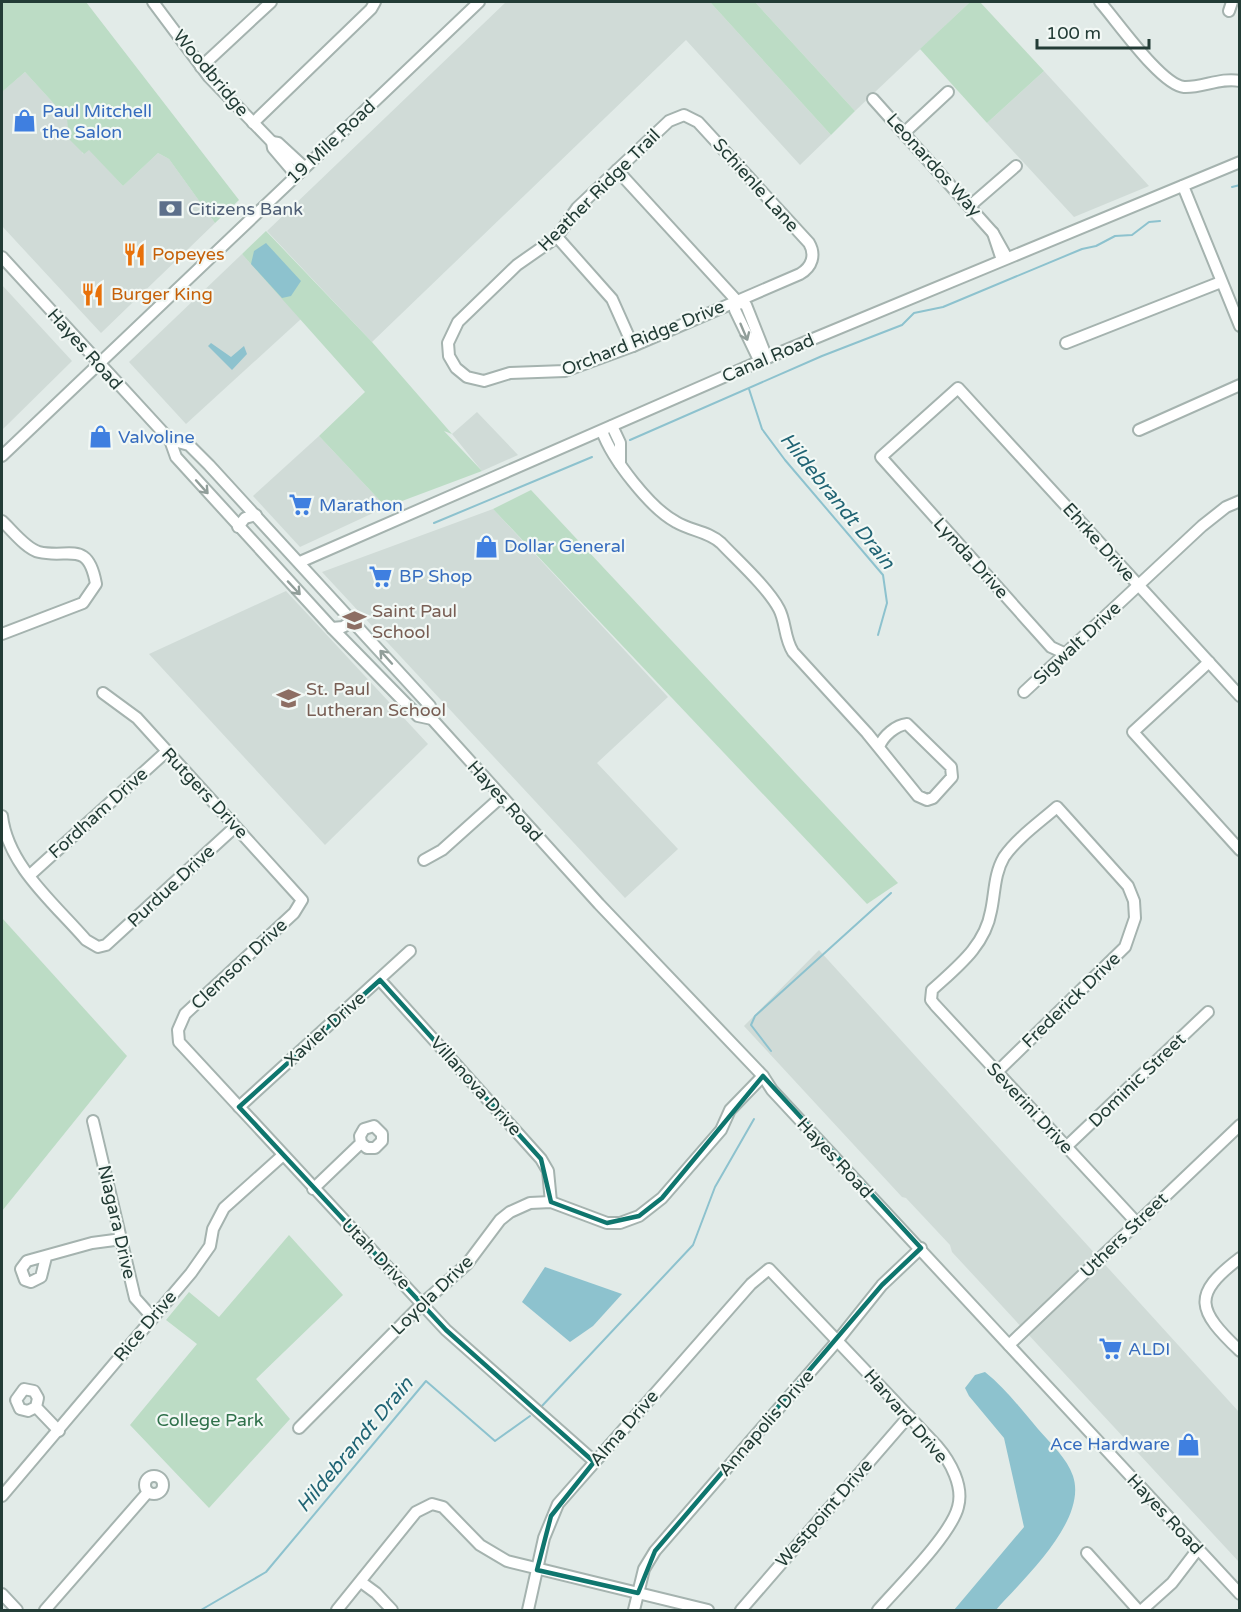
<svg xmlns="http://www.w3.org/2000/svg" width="1241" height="1612" font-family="'Varela Round',sans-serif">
<rect width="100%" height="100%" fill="#e2ebe8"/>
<g fill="#d0dbd7">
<polygon points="506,2 710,2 831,135 800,165 686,40 372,342 267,231"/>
<polygon points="755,2 970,2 855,111"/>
<polygon points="1044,71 1149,186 1074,217 987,123"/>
<polygon points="25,72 67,118 83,154 89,149 123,186 158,153 169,159 215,223 101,333 2,226 2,92"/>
<polygon points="242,254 301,319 186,424 129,362"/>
<polygon points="2,285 72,361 2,430"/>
<polygon points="477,412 518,455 482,471 452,434"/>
<polygon points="319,436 386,507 300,547 253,496"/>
<polygon points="493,509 668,697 597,763 678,849 625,898 322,572"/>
<polygon points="286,591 428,744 325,845 149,654"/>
<polygon points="819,950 1239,1412 1239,1562 952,1252 950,1245 906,1198 902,1197 744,1026"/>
</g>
<g fill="#bcdcc5">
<polygon points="2,2 86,2 239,200 215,223 169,159 158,153 123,186 89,150 84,154 69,139 67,118 25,72 2,92"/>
<polygon points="710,2 755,2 855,111 831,135"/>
<polygon points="970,2 980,2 1044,71 987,123 920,49"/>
<polygon points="266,231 372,342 452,434 444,431 482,471 386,507 319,436 365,392 242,254"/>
<polygon points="531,490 898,883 867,904 493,509"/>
<polygon points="2,918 127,1056 2,1211"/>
<polygon points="289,1235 343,1295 256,1379 290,1419 209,1508 130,1425 197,1344 166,1320 189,1292 219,1317"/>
</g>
<g fill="#8dc2ce">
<polygon points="266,243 301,281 291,296 282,298 251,264 254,251"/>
<polygon points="211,343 231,357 244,346 247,354 232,370 208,346"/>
<polygon points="545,1267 622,1294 593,1326 570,1342 522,1302"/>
<path d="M985 1372C1005 1388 1021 1409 1038 1429 1050 1443 1067 1458 1073 1476 1088 1521 1022 1580 996 1610H954L1024 1527 1004 1438 969 1396 965 1388 975 1375Z"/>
</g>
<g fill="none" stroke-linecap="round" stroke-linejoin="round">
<g stroke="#8dc2ce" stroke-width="2">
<polyline points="1232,187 1240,185"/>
<polyline points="749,389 762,429 785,460 883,575 887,603 878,635"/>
<polyline points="630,440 822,356 902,325 914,313 943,307 1082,249 1096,246 1115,236 1132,235 1149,222 1160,221"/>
<polyline points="434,523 592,457"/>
<polyline points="771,1051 751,1025 755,1016 891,893"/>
<polyline points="541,1407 693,1245 715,1187 754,1119"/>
<polyline points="201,1610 266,1572 426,1381 495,1441 530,1416"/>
</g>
<defs>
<g id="minor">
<polyline points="153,2 209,77 272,142 273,148 296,175"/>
<path d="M1100 2C1117 21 1161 85 1184 87 1202 88 1221 77 1240 81"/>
<polyline points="1229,11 1232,2"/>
<polyline points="201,67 271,2"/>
<polyline points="873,99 993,233"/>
<path d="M684 115 698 122 809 243C816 255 812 267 800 274L633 346 565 371 510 373 484 381 467 377 456 368 449 356 448 343 458 322 517 265 557 237 577 208 669 121Z"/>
<polyline points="253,123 371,9 375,2"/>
<polyline points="905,132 948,92"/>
<polyline points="272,142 278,143 304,167"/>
<polyline points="617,170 737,301"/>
<polyline points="1183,186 1240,326"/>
<polyline points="971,205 1016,166"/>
<polyline points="557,237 612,299 633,346"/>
<polyline points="2,257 170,440 176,457 332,628 418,716 432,719 599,904 763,1076 772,1090 1240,1594"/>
<polyline points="1002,260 993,233 1007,258"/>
<polyline points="1066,343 1221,282"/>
<polyline points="760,362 735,310 737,301 746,305 767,358"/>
<polyline points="612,426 620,443 620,464"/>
<polyline points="1139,430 1240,385"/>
<path d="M602 431C612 459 650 508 676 522 691 531 708 531 721 543 738 561 768 588 779 609 786 622 784 638 793 652L867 733 918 796 927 800 933 798 952 777 951 767 907 724C896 725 883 736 879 747"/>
<polyline points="170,440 189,445 209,465 430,706 432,719"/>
<polyline points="2,456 479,2"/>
<path d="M2 521C11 529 26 549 39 552 69 559 88 539 96 584L83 603 2 634"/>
<polyline points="238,527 245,518 256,515"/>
<polyline points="300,562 767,358 1240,162"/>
<polyline points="332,628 343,627 353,620"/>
<polyline points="1064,653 1051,647 881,457 958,388 1240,696"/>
<polyline points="1209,662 1133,732 1240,850"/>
<polyline points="1024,692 1202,526 1226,507 1240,501"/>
<polyline points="103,693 137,718 302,900 294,913 185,1014 178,1030 179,1042 446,1330 595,1462"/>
<path d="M2 816C8 866 54 903 86 940L98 947 106 945 235 827"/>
<polyline points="424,860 442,850 500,798"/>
<polyline points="30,875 166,752"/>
<polyline points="380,980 541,1159 548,1171 551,1202"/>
<path d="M997 1072 1125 947 1135 918 1134 901 1128 886 1057 807C1040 822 1017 838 1004 857 994 874 995 893 991 911 985 946 957 967 932 990L931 1000 935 1005C1002 1077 1069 1150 1137 1223"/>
<polyline points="239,1107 410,951"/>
<polyline points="93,1121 135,1298 152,1317"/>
<polyline points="1066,1147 1208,1012"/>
<polyline points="313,1189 361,1143 360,1136 364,1129 374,1126 382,1134 382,1141 375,1148 367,1148 361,1143"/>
<polyline points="46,1257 41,1277 31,1282 25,1280 21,1269 27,1261 92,1243 122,1239"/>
<path d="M1240 1258C1191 1295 1197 1310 1240 1351"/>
<polyline points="1009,1345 1240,1125"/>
<polyline points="36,1407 28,1411 20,1409 16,1400 24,1389 34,1391 38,1398 36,1407 59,1431"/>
<polyline points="299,1428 422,1304 467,1264 500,1220 510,1212 530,1203 551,1202 607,1223 620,1223 639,1216 662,1198 721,1130 730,1110 763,1076"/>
<circle cx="154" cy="1485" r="9"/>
<polyline points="2,1496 191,1273 210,1246 213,1229 224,1208 282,1156"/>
<polyline points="1087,1553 1138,1610"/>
<polyline points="361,1582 376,1593 392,1610"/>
<polyline points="2,1594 17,1610"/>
<polyline points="45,1610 148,1492"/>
<polyline points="337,1610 416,1512 432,1504 443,1507 480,1545 507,1561 708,1610"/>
<path d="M528 1610 544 1538 558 1504 751 1284 769 1269 937 1446C950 1461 964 1486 958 1507 951 1535 898 1587 878 1610"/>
<polyline points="634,1610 644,1569 655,1551 838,1340 882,1285 921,1248"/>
<polyline points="741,1610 909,1416"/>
<polyline points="1142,1610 1172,1583 1198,1549"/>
</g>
</defs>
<use href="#minor" stroke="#a5b3af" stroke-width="14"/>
<use href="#minor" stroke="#fff" stroke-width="10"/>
</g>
<defs><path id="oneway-shaft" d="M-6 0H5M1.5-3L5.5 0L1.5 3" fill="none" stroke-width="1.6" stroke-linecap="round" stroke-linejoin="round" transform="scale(1.5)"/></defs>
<g stroke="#919e9a">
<use href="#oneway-shaft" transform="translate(744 332) rotate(67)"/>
<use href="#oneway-shaft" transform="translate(202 487) rotate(48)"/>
<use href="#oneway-shaft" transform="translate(294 588) rotate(47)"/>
<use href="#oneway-shaft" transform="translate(386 657) rotate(-132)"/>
</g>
<path fill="none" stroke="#0f766e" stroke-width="4.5" stroke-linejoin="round" d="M380 980 541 1159 551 1202 607 1223 639 1216 662 1198 763 1076 921 1248 882 1285 655 1551 638 1593 537 1570 551 1516 594 1462 446 1330 239 1107Z"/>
<defs>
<symbol id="shop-bare" viewBox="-9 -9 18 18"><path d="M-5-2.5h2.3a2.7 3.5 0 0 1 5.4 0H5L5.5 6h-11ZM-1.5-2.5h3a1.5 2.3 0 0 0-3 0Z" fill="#3f7fe0" stroke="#f2f8f5" stroke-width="2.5" paint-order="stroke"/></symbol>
<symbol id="bank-bare" viewBox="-9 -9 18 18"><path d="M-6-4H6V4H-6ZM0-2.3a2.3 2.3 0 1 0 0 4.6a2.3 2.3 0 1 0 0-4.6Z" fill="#5c6f8a" stroke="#f2f8f5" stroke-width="2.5" paint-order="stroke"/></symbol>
<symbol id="restaurant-bare" viewBox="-9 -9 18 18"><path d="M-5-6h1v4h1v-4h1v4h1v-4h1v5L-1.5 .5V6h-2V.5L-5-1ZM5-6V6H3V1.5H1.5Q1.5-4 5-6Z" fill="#e8710a" stroke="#f2f8f5" stroke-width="2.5" paint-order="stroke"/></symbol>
<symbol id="supermarket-bare" viewBox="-9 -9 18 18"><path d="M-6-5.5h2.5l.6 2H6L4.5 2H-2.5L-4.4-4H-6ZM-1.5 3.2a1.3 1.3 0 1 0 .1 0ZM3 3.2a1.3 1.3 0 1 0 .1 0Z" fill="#3f7fe0" stroke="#f2f8f5" stroke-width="2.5" paint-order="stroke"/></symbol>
<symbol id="school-bare" viewBox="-9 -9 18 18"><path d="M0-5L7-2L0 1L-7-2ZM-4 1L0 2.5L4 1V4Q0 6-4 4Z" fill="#8d6e63" stroke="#f2f8f5" stroke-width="2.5" paint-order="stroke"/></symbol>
</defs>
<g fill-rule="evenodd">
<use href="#shop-bare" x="8" y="104" width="33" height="33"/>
<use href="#bank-bare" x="154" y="192" width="33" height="33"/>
<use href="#restaurant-bare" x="118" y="238" width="33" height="33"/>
<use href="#restaurant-bare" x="76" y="278" width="33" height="33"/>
<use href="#shop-bare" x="84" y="420" width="33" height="33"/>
<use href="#supermarket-bare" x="284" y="488" width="33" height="33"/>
<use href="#shop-bare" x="470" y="530" width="33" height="33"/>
<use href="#supermarket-bare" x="364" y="560" width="33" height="33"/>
<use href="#school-bare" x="338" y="604" width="33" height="33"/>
<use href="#school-bare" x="272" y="682" width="33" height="33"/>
<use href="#supermarket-bare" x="1094" y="1332" width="33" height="33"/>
<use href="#shop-bare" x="1172" y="1428" width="33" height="33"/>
</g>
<g text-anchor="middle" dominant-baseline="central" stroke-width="4.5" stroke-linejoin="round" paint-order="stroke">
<g font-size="18" fill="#233c36" stroke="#f2f8f5">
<text transform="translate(211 73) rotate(50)">Woodbridge</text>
<text transform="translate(331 142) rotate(-43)">19 Mile Road</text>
<text transform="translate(934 165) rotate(48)">Leonardos Way</text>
<text transform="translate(756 185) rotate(48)">Schienle Lane</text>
<text transform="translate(599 190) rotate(-45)">Heather Ridge Trail</text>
<text transform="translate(643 338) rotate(-22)">Orchard Ridge Drive</text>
<text transform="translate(85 349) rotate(48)">Hayes Road</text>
<text transform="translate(768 358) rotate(-23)">Canal Road</text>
<text transform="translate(1099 542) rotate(48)">Ehrke Drive</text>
<text transform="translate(971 558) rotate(48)">Lynda Drive</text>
<text transform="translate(1077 643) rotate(-43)">Sigwalt Drive</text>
<text transform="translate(205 793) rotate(47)">Rutgers Drive</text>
<text transform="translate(505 801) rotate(48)">Hayes Road</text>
<text transform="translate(98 813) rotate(-42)">Fordham Drive</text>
<text transform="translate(171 886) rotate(-43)">Purdue Drive</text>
<text transform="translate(239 964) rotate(-43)">Clemson Drive</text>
<text transform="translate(1071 1000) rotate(-44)">Frederick Drive</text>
<text transform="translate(325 1029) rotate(-42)">Xavier Drive</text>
<text transform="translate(1137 1080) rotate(-44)">Dominic Street</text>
<text transform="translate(476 1086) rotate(48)">Villanova Drive</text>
<text transform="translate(1030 1108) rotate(47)">Severini Drive</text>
<text transform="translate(835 1158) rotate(47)">Hayes Road</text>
<text transform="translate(117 1222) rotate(77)">Niagara Drive</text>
<text transform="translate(1124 1235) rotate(-44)">Uthers Street</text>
<text transform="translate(376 1254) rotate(46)">Utah Drive</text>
<text transform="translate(432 1295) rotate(-44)">Loyola Drive</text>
<text transform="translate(145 1326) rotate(-50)">Rice Drive</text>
<text transform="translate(906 1416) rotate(49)">Harvard Drive</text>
<text transform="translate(766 1423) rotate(-49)">Annapolis Drive</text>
<text transform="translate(624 1428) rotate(-49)">Alma Drive</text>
<text transform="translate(824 1513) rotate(-49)">Westpoint Drive</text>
<text transform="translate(1165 1514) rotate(47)">Hayes Road</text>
</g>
<g font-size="18" fill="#366cbe" stroke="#f2f8f5" text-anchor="start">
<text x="42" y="111">Paul Mitchell<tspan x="42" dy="21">the Salon</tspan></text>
<text x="118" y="437">Valvoline</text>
<text x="319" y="505">Marathon</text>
<text x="504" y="546">Dollar General</text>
<text x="399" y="576">BP Shop</text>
<text x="1128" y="1349">ALDI</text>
<text x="1170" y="1444" text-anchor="end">Ace Hardware</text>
</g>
<g font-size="18" fill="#4e5e75" stroke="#f2f8f5" text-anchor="start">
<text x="188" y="209">Citizens Bank</text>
</g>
<g font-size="18" fill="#c56008" stroke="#f2f8f5" text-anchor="start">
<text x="152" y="254">Popeyes</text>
<text x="111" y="294">Burger King</text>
</g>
<g font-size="18" fill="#785e54" stroke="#f2f8f5" text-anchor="start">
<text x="372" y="611">Saint Paul<tspan x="372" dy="21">School</tspan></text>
<text x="306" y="689">St. Paul<tspan x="306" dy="21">Lutheran School</tspan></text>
</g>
<g font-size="18" fill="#2f704a" stroke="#f2f8f5">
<text x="210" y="1420">College Park</text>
</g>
<g font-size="20" font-style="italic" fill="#206474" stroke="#f2f8f5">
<text transform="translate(837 501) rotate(51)">Hildebrandt Drain</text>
<text transform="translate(355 1445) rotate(-50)">Hildebrandt Drain</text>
</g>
</g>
<rect width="1241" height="1612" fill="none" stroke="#233c36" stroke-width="6"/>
<path d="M1037 39v9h112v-9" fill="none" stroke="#233c36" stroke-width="3"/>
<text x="1046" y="39" font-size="18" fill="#233c36" stroke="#f2f8f5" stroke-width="4.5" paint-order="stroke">100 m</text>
</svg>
